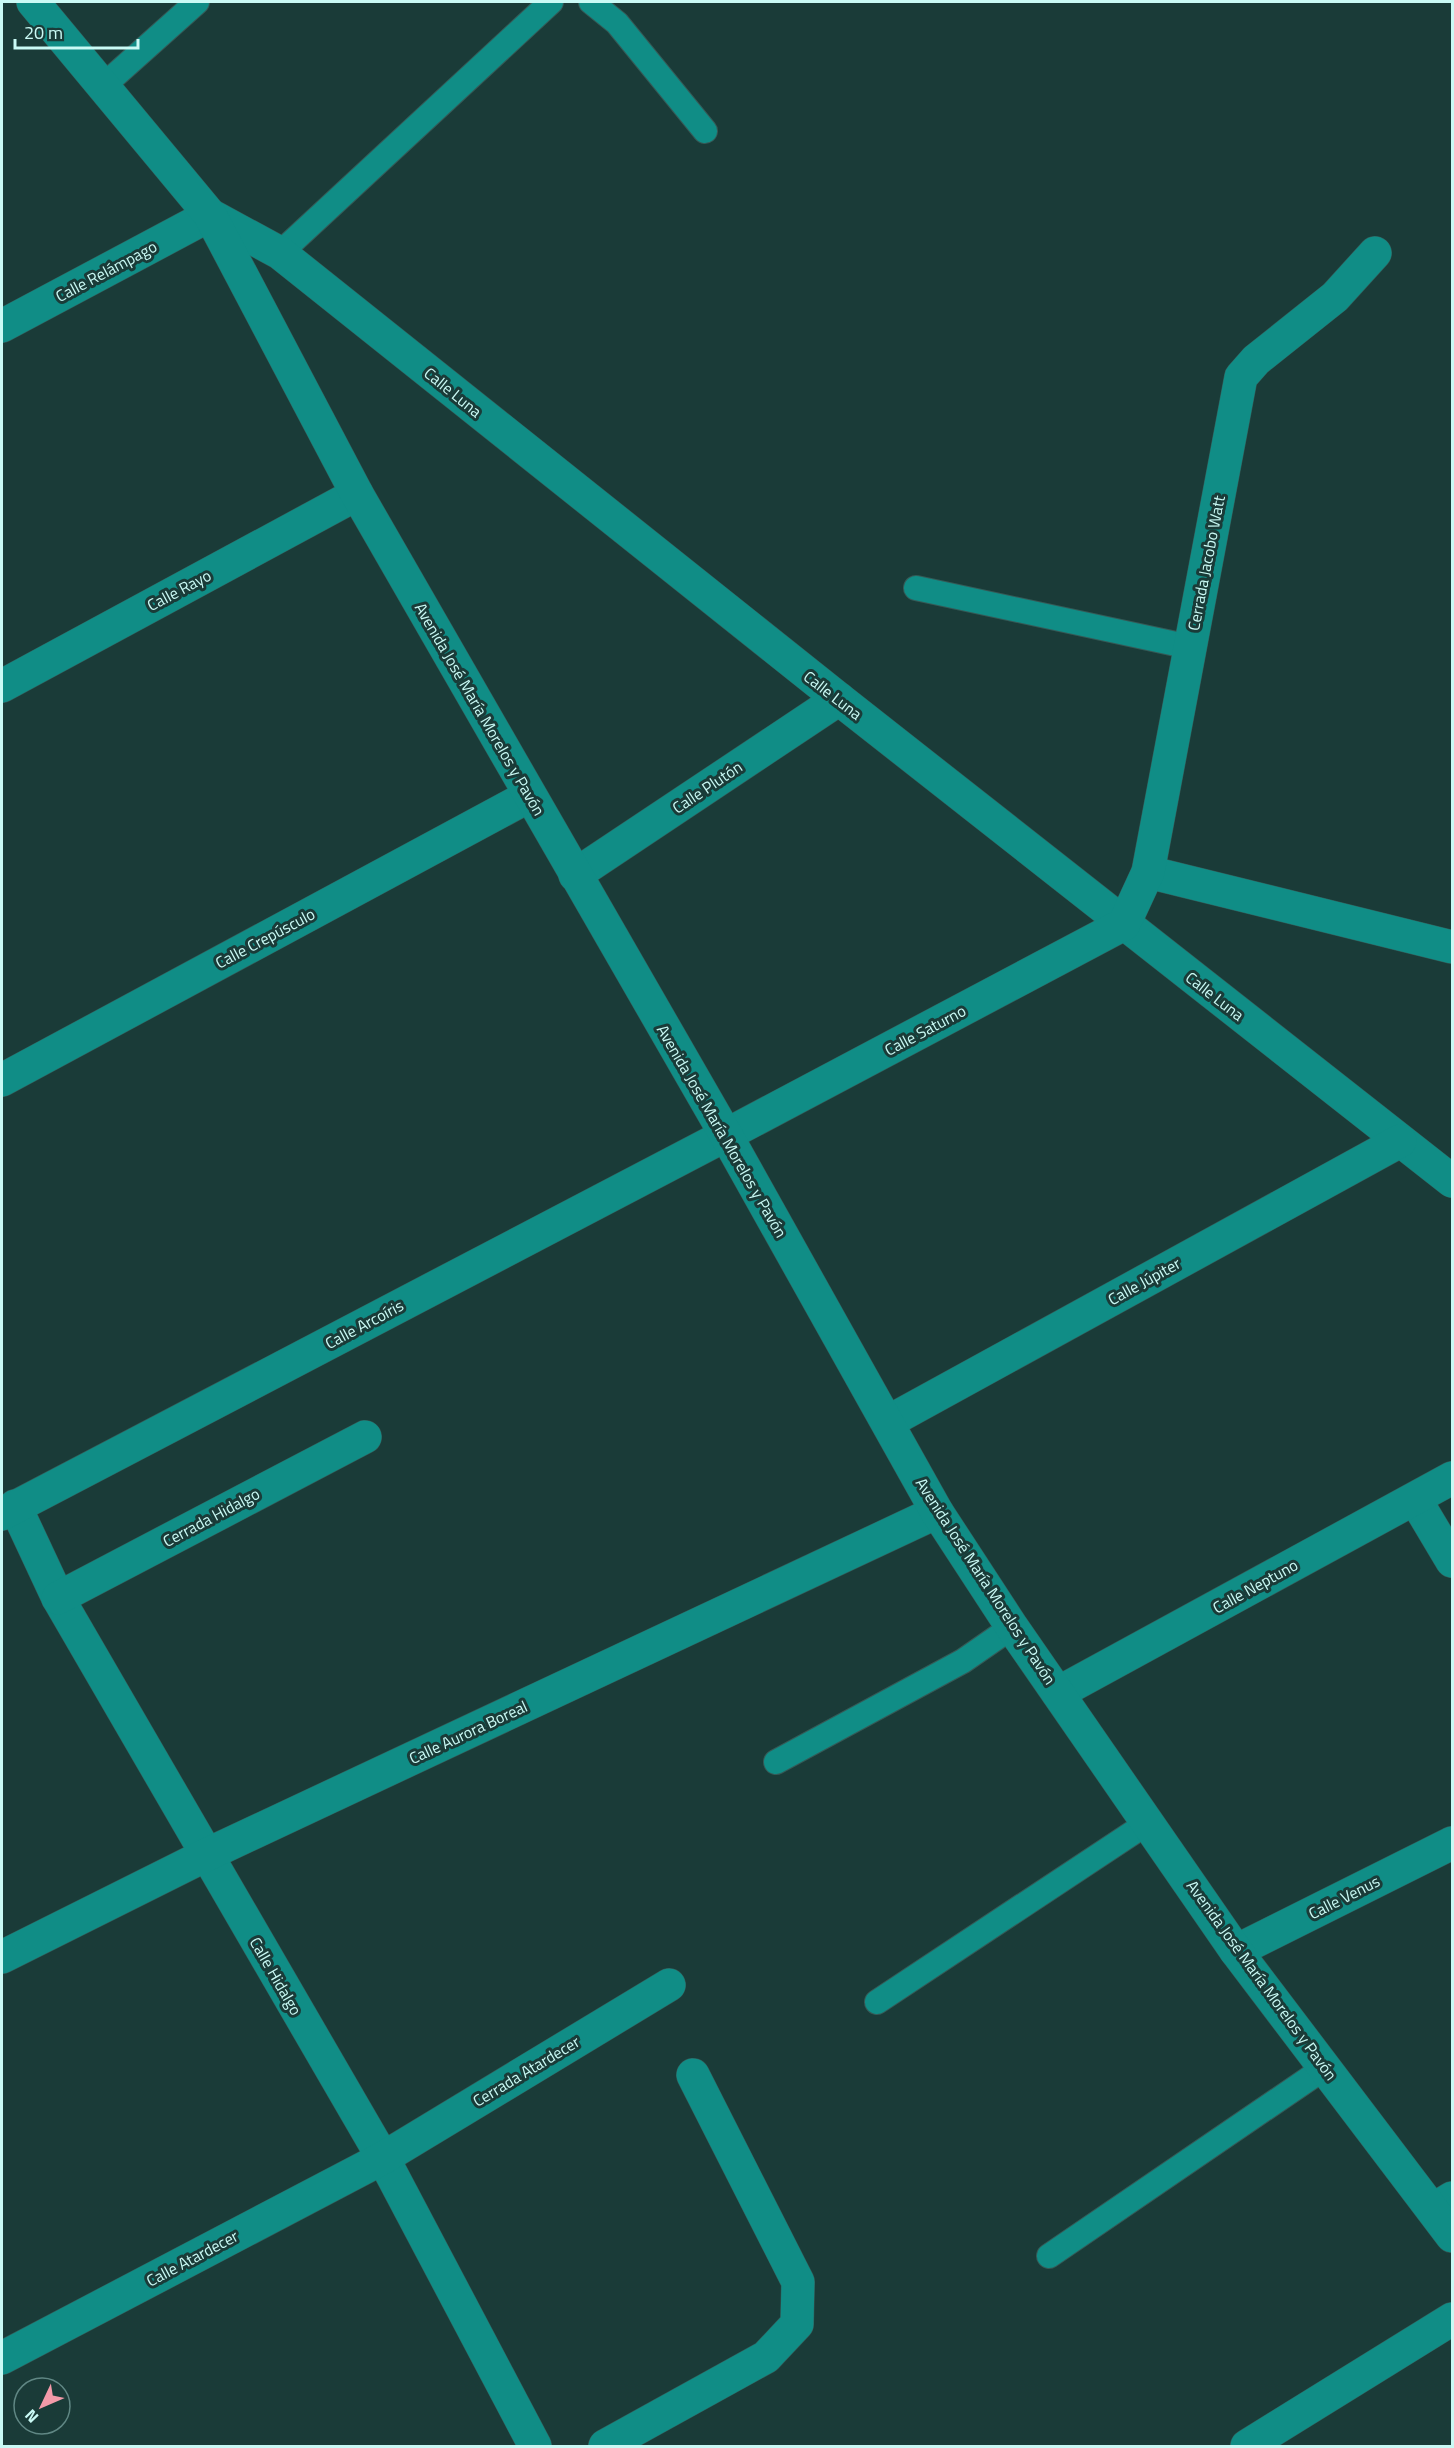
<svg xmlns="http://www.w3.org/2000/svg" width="1454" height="2448" font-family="'Titillium Web',sans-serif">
<rect width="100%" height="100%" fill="#1a3b38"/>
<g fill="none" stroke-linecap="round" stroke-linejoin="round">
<defs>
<g id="service">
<polyline points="591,2 617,23 705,131"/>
<polyline points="103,86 197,2"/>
<polyline points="280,253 551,2"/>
<polyline points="916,588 1190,647"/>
<polyline points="776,1762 963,1661 1012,1627"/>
<polyline points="877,2002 1149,1822"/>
<polyline points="1049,2256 1326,2067"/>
</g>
<g id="minor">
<polyline points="2,326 210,215 280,253 839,699 1452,1181"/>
<polyline points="2,686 357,494"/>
<polyline points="1148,872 1452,947"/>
<polyline points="575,875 839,699"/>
<polyline points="2,1080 529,796"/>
<polyline points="888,1422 1400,1141"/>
<polyline points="1415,1499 1452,1561"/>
<polyline points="15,1506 58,1598 383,2158 535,2446"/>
<polyline points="2,1514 726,1135 1124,924 1148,872 1241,377 1256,360 1335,297 1375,253"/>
<polyline points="58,1598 365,1437"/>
<polyline points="1058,1693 1452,1478"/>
<polyline points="1236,1951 1452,1843"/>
<polyline points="2,1957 206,1855 937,1512"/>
<polyline points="1434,2209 1452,2198"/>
<polyline points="2,2358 383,2158 669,1985"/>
<polyline points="605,2446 766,2357 797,2324 798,2282 693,2075"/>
<polyline points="1247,2446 1452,2319"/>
</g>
<polyline id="tertiary" points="33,2 210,215 357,494 726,1135 937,1512 1012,1627 1236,1951 1452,2236"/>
</defs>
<use href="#service" stroke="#355a57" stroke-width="26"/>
<use href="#minor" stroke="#355a57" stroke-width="34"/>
<use href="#tertiary" stroke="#355a57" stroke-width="34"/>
<use href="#service" stroke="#108d86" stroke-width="24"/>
<use href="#minor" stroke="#108d86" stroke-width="33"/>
<use href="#tertiary" stroke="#108d86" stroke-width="33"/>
</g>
<g text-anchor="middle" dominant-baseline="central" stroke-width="6" stroke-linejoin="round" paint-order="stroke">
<g font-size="16" fill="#cafaf5" stroke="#1a3b38">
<text transform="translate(106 271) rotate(-28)">Calle Relámpago</text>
<text transform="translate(453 392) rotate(39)">Calle Luna</text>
<text transform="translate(1206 563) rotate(-79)">Cerrada Jacobo Watt</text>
<text transform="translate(179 590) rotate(-28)">Calle Rayo</text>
<text transform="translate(833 695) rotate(38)">Calle Luna</text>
<text transform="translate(480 709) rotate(60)">Avenida José María Morelos y Pavón</text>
<text transform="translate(707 787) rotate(-34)">Calle Plutón</text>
<text transform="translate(265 938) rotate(-28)">Calle Crepúsculo</text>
<text transform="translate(1215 996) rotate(38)">Calle Luna</text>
<text transform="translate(925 1030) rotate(-28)">Calle Saturno</text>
<text transform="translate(722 1131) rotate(60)">Avenida José María Morelos y Pavón</text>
<text transform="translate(1144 1281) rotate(-29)">Calle Júpiter</text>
<text transform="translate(364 1324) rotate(-28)">Calle Arcoíris</text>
<text transform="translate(211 1517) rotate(-28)">Cerrada Hidalgo</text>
<text transform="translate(986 1581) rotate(57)">Avenida José María Morelos y Pavón</text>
<text transform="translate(1255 1586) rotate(-29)">Calle Neptuno</text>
<text transform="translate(468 1732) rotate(-25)">Calle Aurora Boreal</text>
<text transform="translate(1344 1897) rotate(-27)">Calle Venus</text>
<text transform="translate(276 1976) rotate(60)">Calle Hidalgo</text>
<text transform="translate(1262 1980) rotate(54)">Avenida José María Morelos y Pavón</text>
<text transform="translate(526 2071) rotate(-31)">Cerrada Atardecer</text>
<text transform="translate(192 2258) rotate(-28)">Calle Atardecer</text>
</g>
</g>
<rect width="1454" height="2448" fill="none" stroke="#cafaf5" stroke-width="6"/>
<g transform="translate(42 2406) rotate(226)"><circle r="28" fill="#1a3b38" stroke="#608784" stroke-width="1.5"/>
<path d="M0-4.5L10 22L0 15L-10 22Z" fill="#f39aa9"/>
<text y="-9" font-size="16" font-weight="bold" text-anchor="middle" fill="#cafaf5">N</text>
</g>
<path d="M15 39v9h123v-9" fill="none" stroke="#cafaf5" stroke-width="3"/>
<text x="24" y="39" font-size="18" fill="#cafaf5" stroke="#1a3b38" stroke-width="4.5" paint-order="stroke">20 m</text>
</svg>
